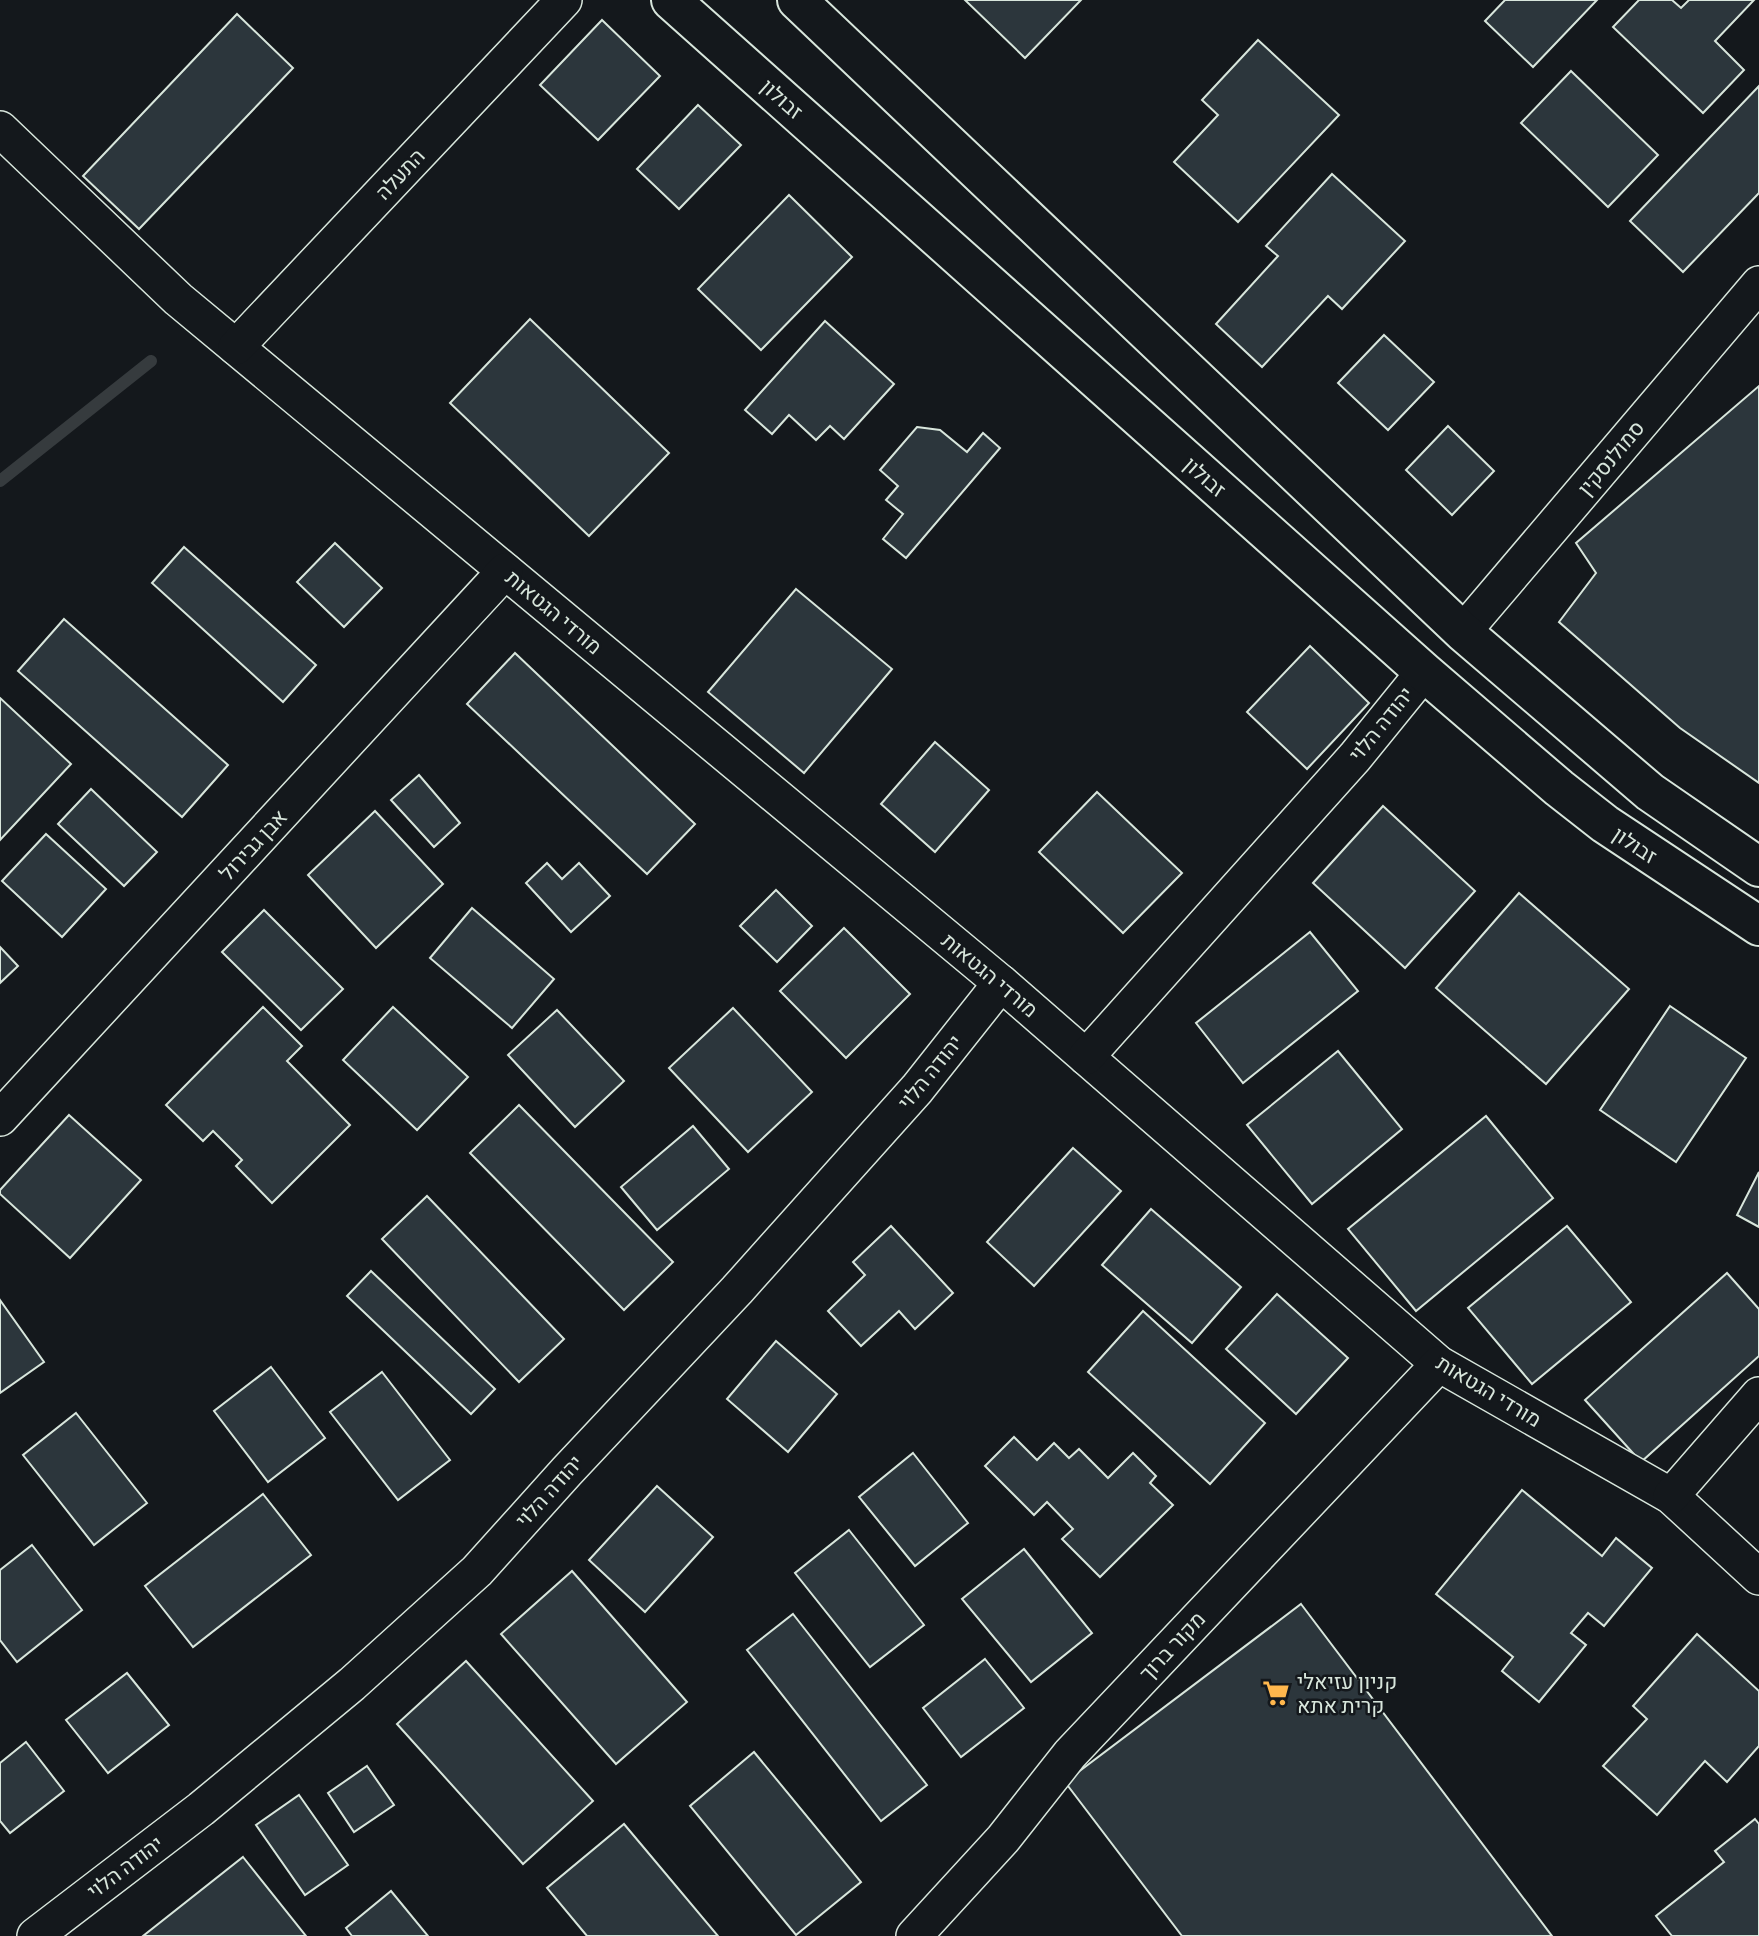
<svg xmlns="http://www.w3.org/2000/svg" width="1759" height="1936" font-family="'PT Sans Narrow',Heebo,sans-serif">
<rect width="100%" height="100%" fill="#14181c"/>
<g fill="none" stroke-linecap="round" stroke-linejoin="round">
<polyline stroke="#363b3e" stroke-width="12" points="0,481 151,361"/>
</g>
<g fill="#2c363c" stroke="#d8e6dc" stroke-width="2">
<polygon points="965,0 1081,0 1025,58"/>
<polygon points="1505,0 1597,0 1533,67 1485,21"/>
<polygon points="1639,0 1672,0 1681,8 1689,0 1754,0 1715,41 1744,70 1703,113 1613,27"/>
<polygon points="237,14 293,68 139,229 83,176"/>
<polygon points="602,20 660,76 598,140 540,85"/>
<polygon points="1258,40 1339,115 1238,222 1174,162 1218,115 1202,100"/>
<polygon points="1571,71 1658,155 1608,207 1521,123"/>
<polygon points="1759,86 1759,193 1683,272 1630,221"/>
<polygon points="698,105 741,145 679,209 637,169"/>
<polygon points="1332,174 1405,241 1342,309 1328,296 1262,367 1216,324 1278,256 1266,246"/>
<polygon points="789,195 852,257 761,350 698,289"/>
<polygon points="530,319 669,453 589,536 450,403"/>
<polygon points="825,321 894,384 844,439 830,426 816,440 789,415 772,434 745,410"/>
<polygon points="1384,335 1434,382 1388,430 1338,383"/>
<polygon points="1759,386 1759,783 1680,728 1559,622 1596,573 1576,543"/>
<polygon points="1448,426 1494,471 1452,515 1406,470"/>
<polygon points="917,427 940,430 967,452 983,433 1000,448 906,558 883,539 903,514 886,500 898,486 880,470"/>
<polygon points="335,543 382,588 344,627 297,582"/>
<polygon points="184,547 316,665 283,702 152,583"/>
<polygon points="796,589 892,669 804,773 708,692"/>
<polygon points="64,619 228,765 182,817 18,671"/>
<polygon points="1310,646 1369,703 1307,769 1247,712"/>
<polygon points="515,653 695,824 647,874 467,704"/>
<polygon points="0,698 71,764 0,840"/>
<polygon points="935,742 989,790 935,852 881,804"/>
<polygon points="419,775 460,823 434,847 391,800"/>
<polygon points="91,789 157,852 124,886 58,824"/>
<polygon points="1097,792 1182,873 1123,933 1039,852"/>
<polygon points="1383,806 1475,891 1405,968 1313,883"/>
<polygon points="375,811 443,884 376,948 308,875"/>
<polygon points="46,834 106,889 62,937 2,881"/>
<polygon points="547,863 562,879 579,863 610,896 571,932 526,883"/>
<polygon points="776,890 812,926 777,962 740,926"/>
<polygon points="1519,893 1629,989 1546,1084 1436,988"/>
<polygon points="472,908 554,979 512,1028 430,958"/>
<polygon points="264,910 343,989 301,1030 222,952"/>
<polygon points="844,928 910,994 846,1058 780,991"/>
<polygon points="1310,932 1358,991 1243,1083 1196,1023"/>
<polygon points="0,947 18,966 0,983"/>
<polygon points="1670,1006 1746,1058 1676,1162 1600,1110"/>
<polygon points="263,1007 302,1046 287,1061 350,1125 272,1203 236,1166 242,1160 213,1131 203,1141 166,1105"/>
<polygon points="393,1007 468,1077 417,1130 343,1060"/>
<polygon points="733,1008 812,1092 748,1152 669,1068"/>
<polygon points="557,1010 624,1081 575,1127 508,1055"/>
<polygon points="1338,1051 1402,1129 1312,1204 1247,1125"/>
<polygon points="519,1105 673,1262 624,1310 470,1153"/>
<polygon points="69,1115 141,1180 70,1258 0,1194 0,1190"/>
<polygon points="1486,1116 1553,1198 1416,1311 1348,1229"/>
<polygon points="693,1126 729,1169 657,1230 621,1187"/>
<polygon points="1073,1148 1121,1191 1034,1286 987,1242"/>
<polygon points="1759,1172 1759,1227 1737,1215"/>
<polygon points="427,1196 564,1339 519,1382 382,1239"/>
<polygon points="1151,1209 1241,1287 1192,1343 1102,1265"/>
<polygon points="891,1226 953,1293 915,1329 899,1311 861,1346 828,1311 865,1275 853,1262"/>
<polygon points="1567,1226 1631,1302 1532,1384 1468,1308"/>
<polygon points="371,1271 495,1389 471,1414 347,1296"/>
<polygon points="1727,1273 1759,1309 1759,1356 1641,1462 1585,1400"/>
<polygon points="1277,1294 1348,1358 1296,1414 1226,1349"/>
<polygon points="0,1300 44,1362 0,1393"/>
<polygon points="1143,1311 1265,1423 1210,1484 1088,1372"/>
<polygon points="776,1341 837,1394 788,1452 727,1399"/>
<polygon points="271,1367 325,1438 268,1482 214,1411"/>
<polygon points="382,1372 450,1460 398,1500 330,1412"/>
<polygon points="76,1413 147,1503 94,1545 23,1455"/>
<polygon points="1014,1437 1037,1460 1054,1443 1069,1458 1079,1449 1108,1478 1133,1453 1156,1476 1150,1483 1173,1505 1100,1577 1062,1539 1073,1529 1047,1502 1034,1515 985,1466"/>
<polygon points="913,1453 968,1523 915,1566 859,1497"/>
<polygon points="657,1486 713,1537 645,1612 589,1560"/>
<polygon points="1522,1490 1602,1556 1616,1538 1652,1568 1604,1626 1588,1613 1571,1633 1586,1645 1539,1702 1502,1671 1513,1657 1436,1594"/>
<polygon points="263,1494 311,1555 193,1647 145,1586"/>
<polygon points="849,1530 924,1625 870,1667 795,1573"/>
<polygon points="32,1545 82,1610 17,1662 0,1640 0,1570"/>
<polygon points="1024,1549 1092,1633 1031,1682 962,1599"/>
<polygon points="572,1571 687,1702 616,1764 501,1634"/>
<polygon points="1301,1604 1552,1936 1182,1936 1065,1782"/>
<polygon points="793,1614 927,1785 881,1821 747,1650"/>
<polygon points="1697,1634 1759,1691 1759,1746 1727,1782 1705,1761 1657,1815 1603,1766 1647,1719 1633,1706"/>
<polygon points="985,1659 1024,1708 961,1757 923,1708"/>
<polygon points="466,1661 593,1801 523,1864 397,1724"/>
<polygon points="127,1673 169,1725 108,1773 66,1720"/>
<polygon points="26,1742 64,1791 10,1833 0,1821 0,1763"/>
<polygon points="754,1752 861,1882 796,1935 690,1806"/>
<polygon points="367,1766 394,1805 354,1832 328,1793"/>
<polygon points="299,1795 348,1865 305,1895 256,1825"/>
<polygon points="1755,1819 1759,1824 1759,1936 1672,1936 1656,1916 1724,1862 1715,1851"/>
<polygon points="624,1824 718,1936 587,1936 547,1888"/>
<polygon points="243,1857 306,1936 143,1936"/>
<polygon points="391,1891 428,1936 352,1936 346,1928"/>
</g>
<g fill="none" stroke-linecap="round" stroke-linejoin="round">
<defs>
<g id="minor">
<polyline points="0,129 178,299 1001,983 1439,1364 1671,1496 1759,1577"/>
<polyline points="236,347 564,0"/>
<polyline points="1463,632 1759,284"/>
<polyline points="1086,1057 1355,757 1424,672"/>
<polyline points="0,1118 505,571"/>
<polyline points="1671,1496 1759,1395"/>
<polyline points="35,1936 201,1809 352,1684 477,1571 567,1471 737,1290 917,1089 1001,983"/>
<polyline points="914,1936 1003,1839 1070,1754 1439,1364"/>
</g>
<g id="secondary">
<polyline points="671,0 1424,672 1559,788 1605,824 1759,926"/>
<polyline points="797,0 1463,632 1650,792 1759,867"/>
</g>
</defs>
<use href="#minor" stroke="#d8e6dc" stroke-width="38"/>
<use href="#secondary" stroke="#d8e6dc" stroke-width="42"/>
<use href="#minor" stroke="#14181c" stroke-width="35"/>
<use href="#secondary" stroke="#14181c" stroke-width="38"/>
</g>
<defs>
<symbol id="supermarket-bare" viewBox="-9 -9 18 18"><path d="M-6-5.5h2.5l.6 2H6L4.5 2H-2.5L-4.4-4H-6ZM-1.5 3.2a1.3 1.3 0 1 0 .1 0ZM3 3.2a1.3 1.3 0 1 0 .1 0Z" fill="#ffb74d" stroke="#14181c" stroke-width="2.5" paint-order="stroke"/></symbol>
</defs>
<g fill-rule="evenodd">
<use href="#supermarket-bare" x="1257" y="1674" width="38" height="38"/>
</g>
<g text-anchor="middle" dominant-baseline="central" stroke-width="5" stroke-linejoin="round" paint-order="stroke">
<g font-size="21" fill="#d8e6dc" stroke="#14181c">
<text transform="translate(782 99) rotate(42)">זבולון</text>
<text transform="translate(400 174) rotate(-47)">התעלה</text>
<text transform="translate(1611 458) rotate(-50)">סמולנסקין</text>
<text transform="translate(1205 477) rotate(42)">זבולון</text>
<text transform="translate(554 612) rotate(40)">מורדי הגטאות</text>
<text transform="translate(1381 724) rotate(-51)">יהודה הלוי</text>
<text transform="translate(253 845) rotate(-47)">אבן גבירול</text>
<text transform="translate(1635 845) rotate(34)">זבולון</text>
<text transform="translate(990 975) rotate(40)">מורדי הגטאות</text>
<text transform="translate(930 1072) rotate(-51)">יהודה הלוי</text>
<text transform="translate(1489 1391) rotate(31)">מורדי הגטאות</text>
<text transform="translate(549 1491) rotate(-48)">יהודה הלוי</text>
<text transform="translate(1172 1646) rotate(-47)">מקור ברוך</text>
<text transform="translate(125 1867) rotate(-37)">יהודה הלוי</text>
</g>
<g font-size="21" fill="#d8e6dc" stroke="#14181c" text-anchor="start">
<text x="1297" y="1681">קניון עזיאלי<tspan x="1297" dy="24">קרית אתא</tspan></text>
</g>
</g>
</svg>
